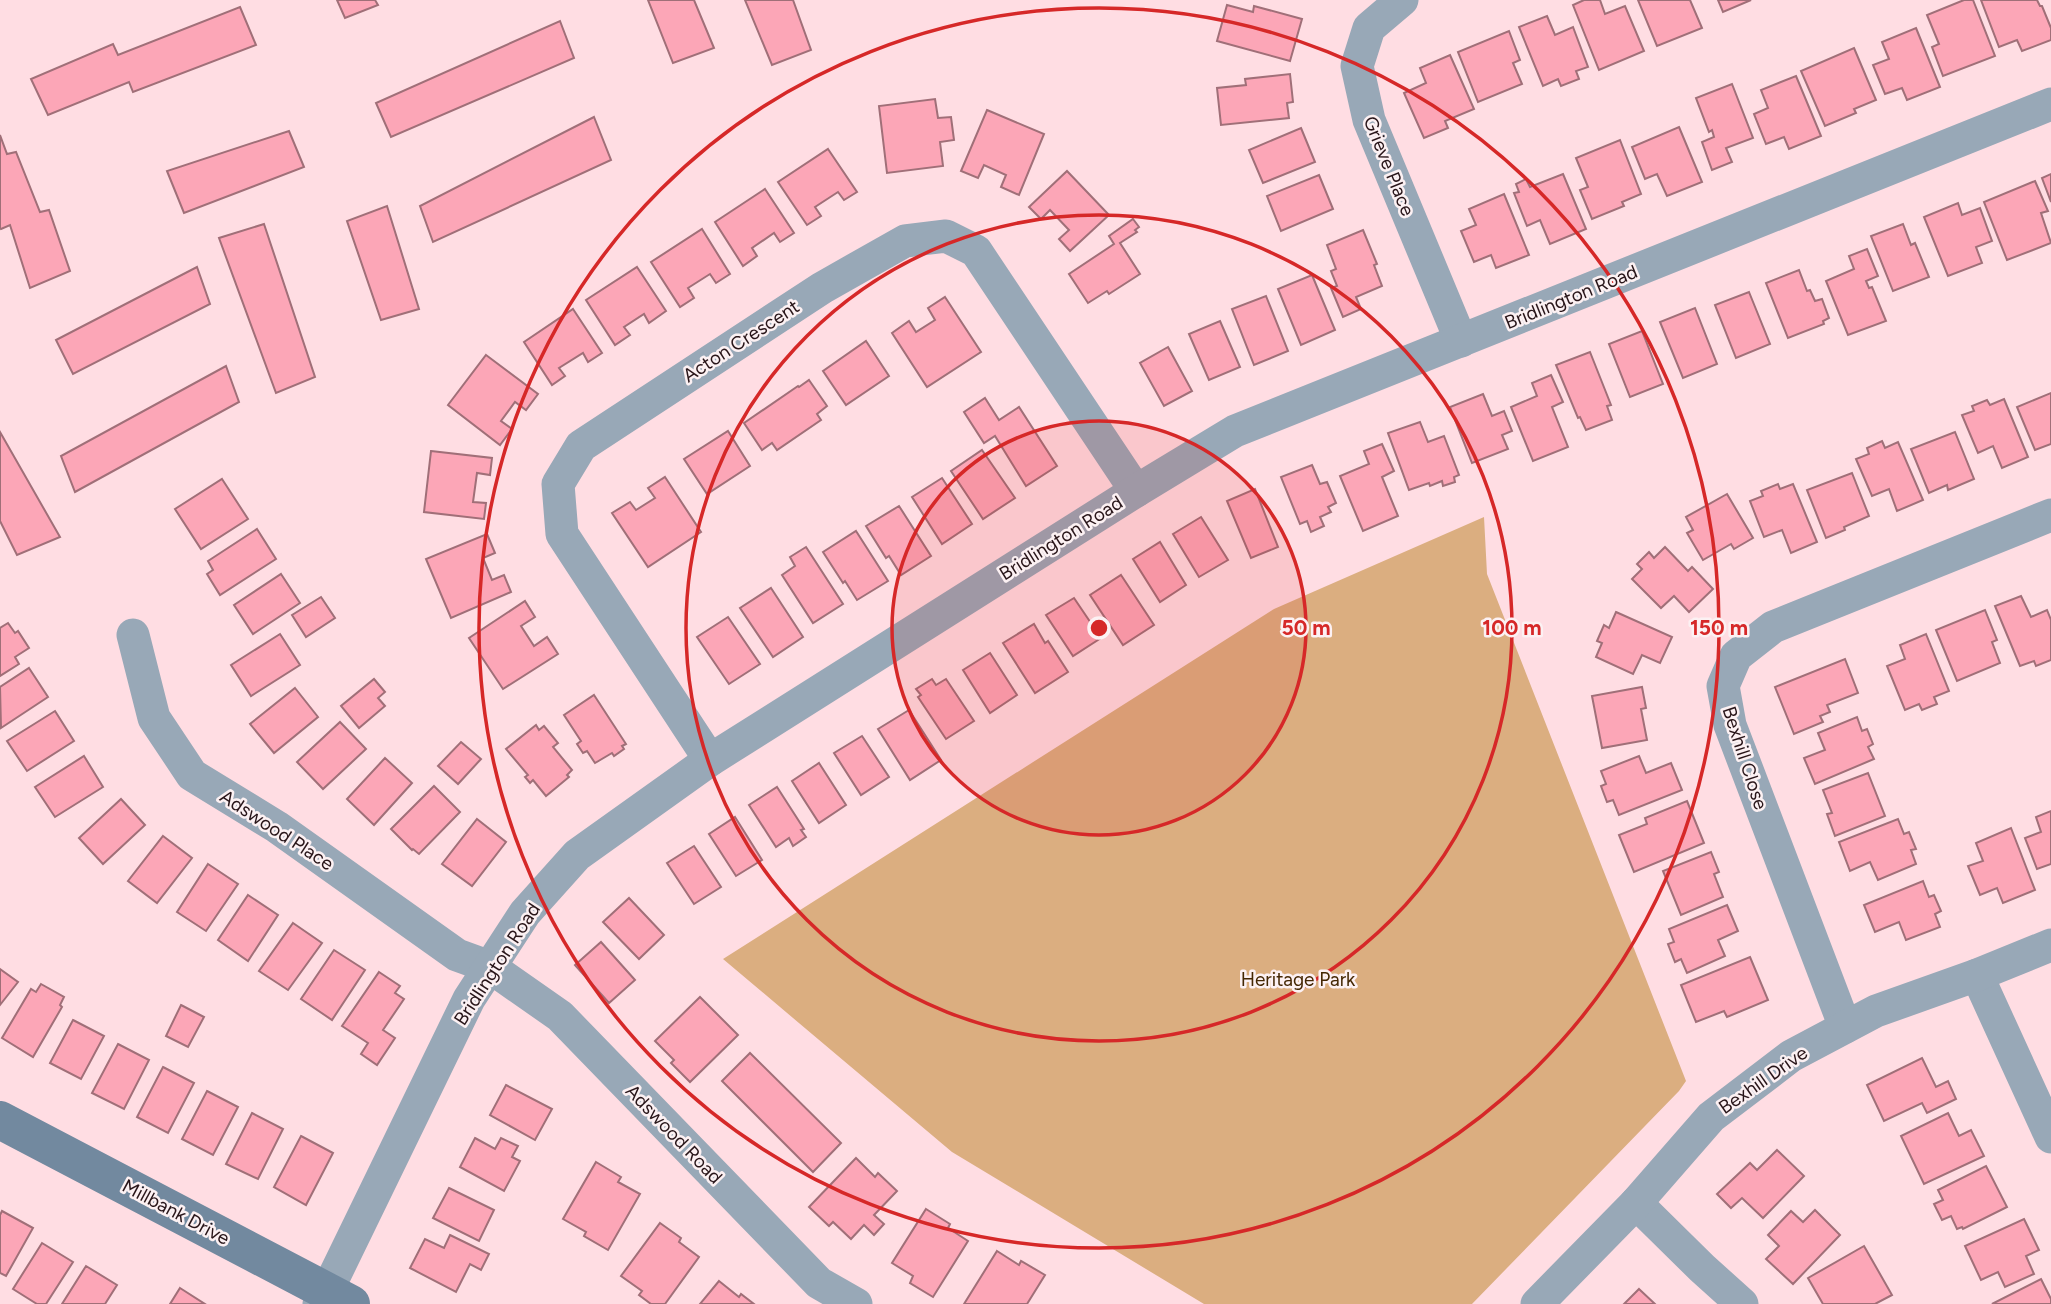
<svg xmlns="http://www.w3.org/2000/svg" width="2051" height="1304" font-family="Figtree,sans-serif">
<rect width="100%" height="100%" fill="#ffdde3"/>
<polygon fill="#dbae80" points="1484,517 1487,574 1686,1081 1679,1091 1472,1304 1204,1304 952,1152 723,959 1274,609"/>
<g fill="#fca6b7" stroke="#a06f78" stroke-width="2">
<polygon points="337,0 375,0 378,5 345,18"/>
<polygon points="648,0 694,0 714,48 673,63"/>
<polygon points="745,0 793,0 811,50 772,65"/>
<polygon points="1584,0 1600,0 1605,14 1625,6 1644,51 1599,70 1573,5"/>
<polygon points="1638,0 1690,0 1702,28 1657,46"/>
<polygon points="1718,0 1751,0 1723,12"/>
<polygon points="1964,0 1973,0 1995,56 1943,76 1932,47 1939,44 1927,15"/>
<polygon points="1981,0 2037,0 2040,6 2042,6 2051,28 2051,40 2022,51 2017,40 1999,47"/>
<polygon points="1227,5 1253,12 1254,6 1302,19 1290,61 1217,41"/>
<polygon points="240,7 256,45 133,92 129,82 48,115 31,79 113,44 118,55"/>
<polygon points="1547,16 1555,35 1573,27 1588,67 1576,71 1579,79 1561,86 1558,79 1543,86 1519,27"/>
<polygon points="560,21 574,58 391,137 376,103"/>
<polygon points="1916,28 1940,87 1907,100 1902,88 1885,94 1873,65 1889,59 1882,42"/>
<polygon points="1509,31 1520,60 1513,63 1522,84 1478,102 1458,52"/>
<polygon points="1854,48 1876,100 1854,109 1856,113 1825,126 1801,71"/>
<polygon points="1450,55 1474,109 1445,121 1448,128 1424,138 1404,93 1426,83 1420,68"/>
<polygon points="1290,74 1293,102 1287,103 1289,118 1221,125 1217,88 1246,85 1245,79"/>
<polygon points="1796,76 1821,136 1789,149 1784,137 1766,144 1754,114 1768,108 1761,90"/>
<polygon points="1732,84 1753,138 1726,148 1732,162 1712,170 1702,142 1714,137 1712,130 1709,132 1696,98"/>
<polygon points="935,99 938,118 951,117 954,140 940,142 943,166 887,173 879,106"/>
<polygon points="987,110 1044,134 1019,195 1001,187 1006,175 984,165 978,178 961,171"/>
<polygon points="594,117 611,160 433,242 420,206"/>
<polygon points="1679,127 1702,182 1667,196 1657,174 1645,179 1632,147"/>
<polygon points="1301,128 1315,162 1263,183 1249,150"/>
<polygon points="289,131 304,167 184,213 167,171"/>
<polygon points="0,135 7,154 16,152 40,212 49,210 70,271 30,288 10,225 1,229 0,228"/>
<polygon points="1620,140 1641,194 1622,202 1624,206 1592,219 1580,190 1588,187 1576,158"/>
<polygon points="828,149 857,192 844,200 838,192 815,207 821,216 807,225 778,182"/>
<polygon points="1067,171 1109,215 1070,251 1059,239 1069,230 1050,210 1041,219 1029,207"/>
<polygon points="1563,174 1586,229 1550,244 1540,220 1527,226 1514,193 1519,192 1516,184 1526,179 1530,187"/>
<polygon points="2051,174 2051,202 2042,178"/>
<polygon points="1319,175 1333,209 1281,231 1267,196"/>
<polygon points="2035,181 2048,211 2041,213 2051,243 2007,260 1984,202"/>
<polygon points="765,189 794,233 780,242 774,233 752,248 757,256 743,266 715,222"/>
<polygon points="1504,194 1529,255 1496,268 1491,255 1474,262 1461,231 1476,225 1469,209"/>
<polygon points="1958,203 1962,215 1980,208 1992,241 1976,247 1982,263 1948,276 1924,217"/>
<polygon points="387,206 419,309 381,320 347,221"/>
<polygon points="1133,219 1139,227 1135,230 1137,232 1120,243 1140,274 1109,294 1107,291 1088,303 1069,274 1114,244 1109,236"/>
<polygon points="264,224 315,377 276,393 219,238"/>
<polygon points="1903,224 1911,245 1915,243 1929,277 1893,291 1871,236"/>
<polygon points="702,229 730,274 716,283 710,274 688,288 694,298 680,307 651,262"/>
<polygon points="1363,230 1377,264 1374,265 1382,286 1356,297 1361,309 1343,317 1331,288 1337,286 1331,271 1336,269 1327,245"/>
<polygon points="1867,249 1878,276 1866,281 1869,288 1872,287 1886,321 1848,335 1826,281 1854,269 1849,256"/>
<polygon points="197,267 210,304 73,374 56,340"/>
<polygon points="637,267 666,311 649,323 644,314 624,327 630,335 615,345 586,300"/>
<polygon points="1799,270 1807,291 1810,290 1815,301 1822,299 1829,318 1823,321 1824,324 1788,338 1766,283"/>
<polygon points="1312,275 1335,330 1301,345 1278,289"/>
<polygon points="1749,292 1770,344 1736,358 1715,305"/>
<polygon points="1266,296 1288,351 1254,365 1232,309"/>
<polygon points="945,297 981,352 927,387 892,333 909,321 916,332 935,320 928,308"/>
<polygon points="1695,308 1717,364 1683,378 1660,322"/>
<polygon points="573,309 602,353 588,362 583,353 559,368 565,376 552,385 524,342"/>
<polygon points="1220,321 1240,367 1209,380 1189,334"/>
<polygon points="1642,331 1663,384 1630,397 1609,344"/>
<polygon points="866,341 889,376 846,405 823,371"/>
<polygon points="1168,347 1192,391 1164,406 1140,363"/>
<polygon points="1590,352 1611,405 1607,406 1612,420 1586,430 1580,417 1578,418 1556,365"/>
<polygon points="486,355 538,394 526,410 515,402 501,421 512,429 500,445 448,405"/>
<polygon points="226,366 239,402 75,492 61,456"/>
<polygon points="1551,375 1563,402 1552,407 1568,447 1533,461 1511,407 1537,396 1532,383"/>
<polygon points="809,380 827,406 817,414 821,420 777,450 772,443 762,450 744,423 798,386 799,387"/>
<polygon points="2051,393 2051,444 2035,450 2017,407"/>
<polygon points="1483,394 1492,416 1504,411 1512,431 1502,435 1508,449 1472,463 1450,407"/>
<polygon points="985,398 999,420 1019,407 1057,466 1026,486 995,436 984,443 964,412"/>
<polygon points="2004,399 2028,457 2002,468 1993,446 1978,453 1962,415 1974,411 1972,406 1987,400 1990,405"/>
<polygon points="1420,422 1428,442 1444,436 1459,475 1454,477 1455,482 1443,486 1442,481 1430,486 1429,483 1409,490 1388,433"/>
<polygon points="728,431 750,466 707,494 684,459"/>
<polygon points="0,432 60,537 17,555 0,521"/>
<polygon points="1955,432 1974,479 1948,490 1947,485 1929,493 1911,449"/>
<polygon points="1882,441 1885,448 1898,442 1923,500 1897,511 1889,489 1872,496 1856,459 1869,454 1867,448"/>
<polygon points="1382,444 1394,471 1382,477 1398,516 1363,531 1340,476 1369,464 1364,451"/>
<polygon points="982,450 1015,498 983,519 951,471"/>
<polygon points="431,451 492,458 490,475 477,473 473,502 486,503 484,519 424,512"/>
<polygon points="1312,465 1320,484 1327,482 1336,503 1328,507 1331,512 1320,517 1324,526 1311,532 1307,521 1300,524 1281,477"/>
<polygon points="1852,473 1869,516 1844,527 1845,530 1826,538 1807,490"/>
<polygon points="665,477 701,532 648,567 612,513 630,502 636,510 655,498 648,488"/>
<polygon points="942,478 972,524 942,544 912,497"/>
<polygon points="222,479 248,519 201,549 175,509"/>
<polygon points="1778,484 1780,489 1793,484 1817,542 1791,553 1782,530 1764,537 1750,501 1763,496 1761,491"/>
<polygon points="1255,489 1278,547 1251,558 1227,501"/>
<polygon points="1727,494 1753,538 1734,549 1731,544 1703,560 1687,533 1693,530 1686,517"/>
<polygon points="899,506 931,556 901,575 889,556 886,558 866,526"/>
<polygon points="1201,517 1228,560 1199,577 1173,534"/>
<polygon points="257,529 276,559 220,595 207,574 213,570 208,561"/>
<polygon points="856,531 888,581 857,600 845,581 843,583 823,552"/>
<polygon points="487,534 495,553 483,558 492,580 504,575 511,592 451,618 426,559"/>
<polygon points="1160,542 1186,585 1160,602 1133,559"/>
<polygon points="806,547 843,604 813,623 782,575 795,566 790,557"/>
<polygon points="1665,547 1688,571 1692,567 1713,589 1689,612 1674,596 1661,608 1632,579 1642,569 1637,564 1649,552 1654,558"/>
<polygon points="281,574 300,603 253,634 234,605"/>
<polygon points="1121,575 1154,625 1123,645 1090,595"/>
<polygon points="771,588 803,637 773,657 740,608"/>
<polygon points="2021,596 2031,617 2047,610 2051,620 2051,660 2036,666 2034,661 2020,666 1995,606"/>
<polygon points="321,597 335,618 306,637 292,615"/>
<polygon points="1074,598 1101,638 1073,656 1046,615"/>
<polygon points="525,601 535,617 521,626 534,646 547,637 558,654 503,689 469,638"/>
<polygon points="1985,610 1997,640 1992,642 2000,663 1957,681 1936,630"/>
<polygon points="1616,612 1672,637 1660,663 1642,655 1633,674 1596,657 1602,643 1597,641 1604,625 1609,628"/>
<polygon points="728,617 760,664 729,684 697,637"/>
<polygon points="8,623 15,633 18,631 29,648 15,657 19,664 0,676 0,628"/>
<polygon points="1034,624 1045,643 1048,641 1068,672 1035,693 1003,643"/>
<polygon points="280,634 300,665 251,696 231,665"/>
<polygon points="1926,634 1949,691 1934,697 1937,704 1922,710 1919,704 1905,710 1887,666 1905,659 1900,645"/>
<polygon points="990,653 1017,695 990,713 963,670"/>
<polygon points="1845,659 1858,693 1827,705 1830,712 1820,716 1823,722 1794,734 1775,687"/>
<polygon points="29,668 48,697 1,728 0,687"/>
<polygon points="374,679 385,692 378,698 385,706 359,728 341,706"/>
<polygon points="932,679 936,685 946,679 974,721 946,739 918,697 921,695 916,689"/>
<polygon points="1642,687 1646,708 1641,709 1647,740 1602,748 1592,696"/>
<polygon points="295,688 318,717 274,753 250,724"/>
<polygon points="594,695 626,744 622,746 624,749 614,756 612,753 595,763 587,751 583,753 577,744 581,741 564,715"/>
<polygon points="909,710 941,760 910,780 878,729"/>
<polygon points="55,711 74,741 27,771 7,741"/>
<polygon points="1857,717 1862,731 1867,729 1873,744 1868,747 1874,759 1815,784 1804,758 1825,750 1818,733"/>
<polygon points="340,722 366,749 323,789 297,762"/>
<polygon points="536,725 539,730 544,726 558,743 553,747 572,770 567,775 569,777 546,796 533,780 530,783 525,777 528,775 506,749"/>
<polygon points="862,736 889,777 861,795 834,753"/>
<polygon points="461,742 481,759 458,784 438,766"/>
<polygon points="84,756 103,787 55,817 35,787"/>
<polygon points="1639,756 1646,773 1671,763 1682,790 1619,815 1613,800 1607,802 1601,786 1606,784 1601,771"/>
<polygon points="385,758 412,783 374,825 347,799"/>
<polygon points="819,763 846,805 819,823 792,781"/>
<polygon points="1868,773 1885,816 1835,836 1827,814 1832,813 1823,790"/>
<polygon points="434,786 460,812 419,854 413,849 412,850 391,829"/>
<polygon points="777,787 804,829 801,830 806,837 793,846 789,838 776,847 749,805"/>
<polygon points="121,799 145,825 103,864 79,838"/>
<polygon points="1687,801 1704,843 1634,872 1619,835 1647,824 1645,818"/>
<polygon points="2051,811 2051,864 2037,869 2025,838 2041,832 2036,817"/>
<polygon points="735,817 762,860 736,876 709,834"/>
<polygon points="477,819 506,842 472,886 442,864"/>
<polygon points="1898,819 1904,834 1909,832 1916,849 1911,850 1916,864 1878,880 1870,862 1850,871 1839,842"/>
<polygon points="2011,828 2035,890 2003,903 1997,888 1980,895 1968,866 1983,861 1976,843"/>
<polygon points="163,836 192,858 157,903 128,881"/>
<polygon points="694,846 721,887 694,904 667,863"/>
<polygon points="1711,852 1719,872 1714,874 1723,897 1681,915 1663,871"/>
<polygon points="208,864 238,884 206,931 177,912"/>
<polygon points="1923,881 1929,897 1934,895 1941,911 1935,914 1940,927 1906,940 1899,922 1875,932 1864,905"/>
<polygon points="248,895 278,915 248,961 218,940"/>
<polygon points="629,898 664,935 639,959 603,922"/>
<polygon points="1727,905 1738,931 1718,940 1725,956 1687,973 1681,959 1675,962 1668,944 1674,942 1669,929"/>
<polygon points="293,923 322,943 288,990 259,971"/>
<polygon points="601,942 635,980 609,1003 575,965"/>
<polygon points="334,950 365,970 332,1020 301,999"/>
<polygon points="1750,957 1768,1000 1727,1017 1724,1011 1696,1022 1681,985"/>
<polygon points="0,969 18,982 0,1005"/>
<polygon points="379,972 400,986 395,993 404,999 383,1030 395,1038 377,1065 361,1054 368,1043 342,1026"/>
<polygon points="41,984 64,997 60,1005 62,1007 33,1057 2,1038 31,989 36,992"/>
<polygon points="700,997 738,1035 690,1082 671,1063 674,1060 655,1041"/>
<polygon points="181,1005 204,1017 188,1047 166,1036"/>
<polygon points="73,1020 104,1036 81,1079 50,1063"/>
<polygon points="118,1044 149,1060 124,1109 92,1093"/>
<polygon points="750,1053 841,1143 813,1172 722,1081"/>
<polygon points="1922,1058 1936,1087 1948,1081 1956,1099 1927,1113 1922,1103 1884,1121 1867,1085"/>
<polygon points="163,1067 194,1083 168,1133 137,1117"/>
<polygon points="506,1085 552,1109 535,1140 490,1115"/>
<polygon points="207,1091 238,1107 213,1155 182,1139"/>
<polygon points="252,1113 283,1129 258,1179 226,1164"/>
<polygon points="1948,1113 1959,1136 1971,1130 1984,1156 1924,1184 1901,1136"/>
<polygon points="301,1136 333,1153 306,1205 274,1187"/>
<polygon points="475,1138 495,1149 501,1138 518,1146 512,1157 520,1161 504,1191 460,1167"/>
<polygon points="1777,1150 1804,1176 1763,1218 1742,1198 1731,1208 1717,1194 1750,1163 1757,1170"/>
<polygon points="856,1158 875,1177 878,1173 897,1191 874,1215 884,1224 874,1235 864,1225 851,1239 833,1222 829,1226 809,1207"/>
<polygon points="596,1162 621,1177 618,1182 640,1194 608,1250 584,1236 586,1232 563,1219"/>
<polygon points="1986,1166 2007,1207 1963,1229 1962,1227 1957,1229 1951,1216 1942,1220 1934,1204 1943,1200 1938,1190"/>
<polygon points="449,1188 494,1210 479,1241 433,1218"/>
<polygon points="926,1209 950,1224 948,1228 968,1241 933,1297 910,1283 913,1276 892,1263"/>
<polygon points="1815,1210 1840,1235 1793,1284 1766,1259 1779,1246 1768,1235 1791,1211 1803,1222"/>
<polygon points="2,1211 33,1228 6,1276 0,1273 0,1215"/>
<polygon points="2024,1219 2039,1250 2026,1256 2034,1274 2005,1287 1998,1272 1981,1280 1965,1246"/>
<polygon points="660,1223 681,1238 679,1242 699,1257 665,1304 651,1304 639,1295 642,1291 621,1276"/>
<polygon points="450,1235 489,1254 481,1270 470,1264 456,1292 410,1268 425,1239 444,1248"/>
<polygon points="42,1243 73,1262 46,1304 37,1304 13,1289"/>
<polygon points="1864,1246 1892,1295 1875,1304 1823,1304 1808,1278"/>
<polygon points="997,1251 1019,1265 1021,1261 1045,1275 1027,1304 964,1304"/>
<polygon points="86,1266 117,1285 105,1304 62,1304"/>
<polygon points="2041,1279 2051,1299 2051,1304 1992,1304"/>
<polygon points="719,1281 739,1297 741,1294 754,1304 700,1304"/>
<polygon points="180,1288 205,1304 170,1304"/>
<polygon points="1639,1289 1655,1304 1624,1304"/>
</g>
<g fill="none" stroke-linecap="round" stroke-linejoin="round">
<g stroke="#98a8b7" stroke-width="33">
<polyline points="1402,0 1369,28 1357,66 1369,120 1461,341"/>
<polyline points="133,635 154,718 192,775 277,827 457,955 490,967 560,1016 819,1283 856,1304"/>
<polyline points="710,760 562,534 558,484 581,446 822,288 905,241 946,236 976,251 1136,491"/>
<polyline points="1977,975 2051,1137"/>
<polyline points="1845,1027 1730,725 1723,686 1736,656 1773,627 2051,515"/>
<polyline points="1636,1203 1702,1268 1742,1304"/>
<polyline points="319,1304 327,1291 469,999 525,913 577,855 710,760 1136,491 1235,431 2051,104"/>
<polyline points="1537,1304 1636,1203 1711,1117 1791,1056 1876,1011 1977,975 2051,945"/>
</g>
<polyline stroke="#72899f" stroke-width="38" points="0,1120 351,1304"/>
</g>
<circle cx="1099" cy="628" r="207" fill="#d62828" fill-opacity=".12"/>
<g fill="none" stroke="#d62828" stroke-width="3.5">
<circle cx="1099" cy="628" r="207"/>
<circle cx="1099" cy="628" r="413"/>
<circle cx="1099" cy="628" r="620"/>
</g>
<g text-anchor="middle" dominant-baseline="central" stroke-width="5" stroke-linejoin="round" paint-order="stroke">
<g font-size="19" fill="#281519" stroke="#fcf1f3">
<text transform="translate(1389 166) rotate(68)">Grieve Place</text>
<text transform="translate(1571 297) rotate(-22)">Bridlington Road</text>
<text transform="translate(741 341) rotate(-33)">Acton Crescent</text>
<text transform="translate(1061 538) rotate(-32)">Bridlington Road</text>
<text transform="translate(1745 758) rotate(72)">Bexhill Close</text>
<text transform="translate(277 830) rotate(33)">Adswood Place</text>
<text transform="translate(497 964) rotate(-57)">Bridlington Road</text>
<text transform="translate(1763 1080) rotate(-35)">Bexhill Drive</text>
<text transform="translate(674 1134) rotate(46)">Adswood Road</text>
<text transform="translate(176 1212) rotate(28)">Millbank Drive</text>
</g>
<g font-size="19" fill="#442703" stroke="#fcf1f3">
<text x="1298" y="979">Heritage Park</text>
</g>
</g>
<circle cx="1099" cy="628" r="10" fill="#d62828" stroke="#fcf1f3" stroke-width="3.5"/>
<g font-size="21" text-anchor="middle" font-weight="bold" fill="#d62828" stroke="#fcf1f3" stroke-width="5" stroke-linejoin="round" paint-order="stroke">
<text x="1306" y="635">50 m</text>
<text x="1512" y="635">100 m</text>
<text x="1719" y="635">150 m</text>
</g>
</svg>
